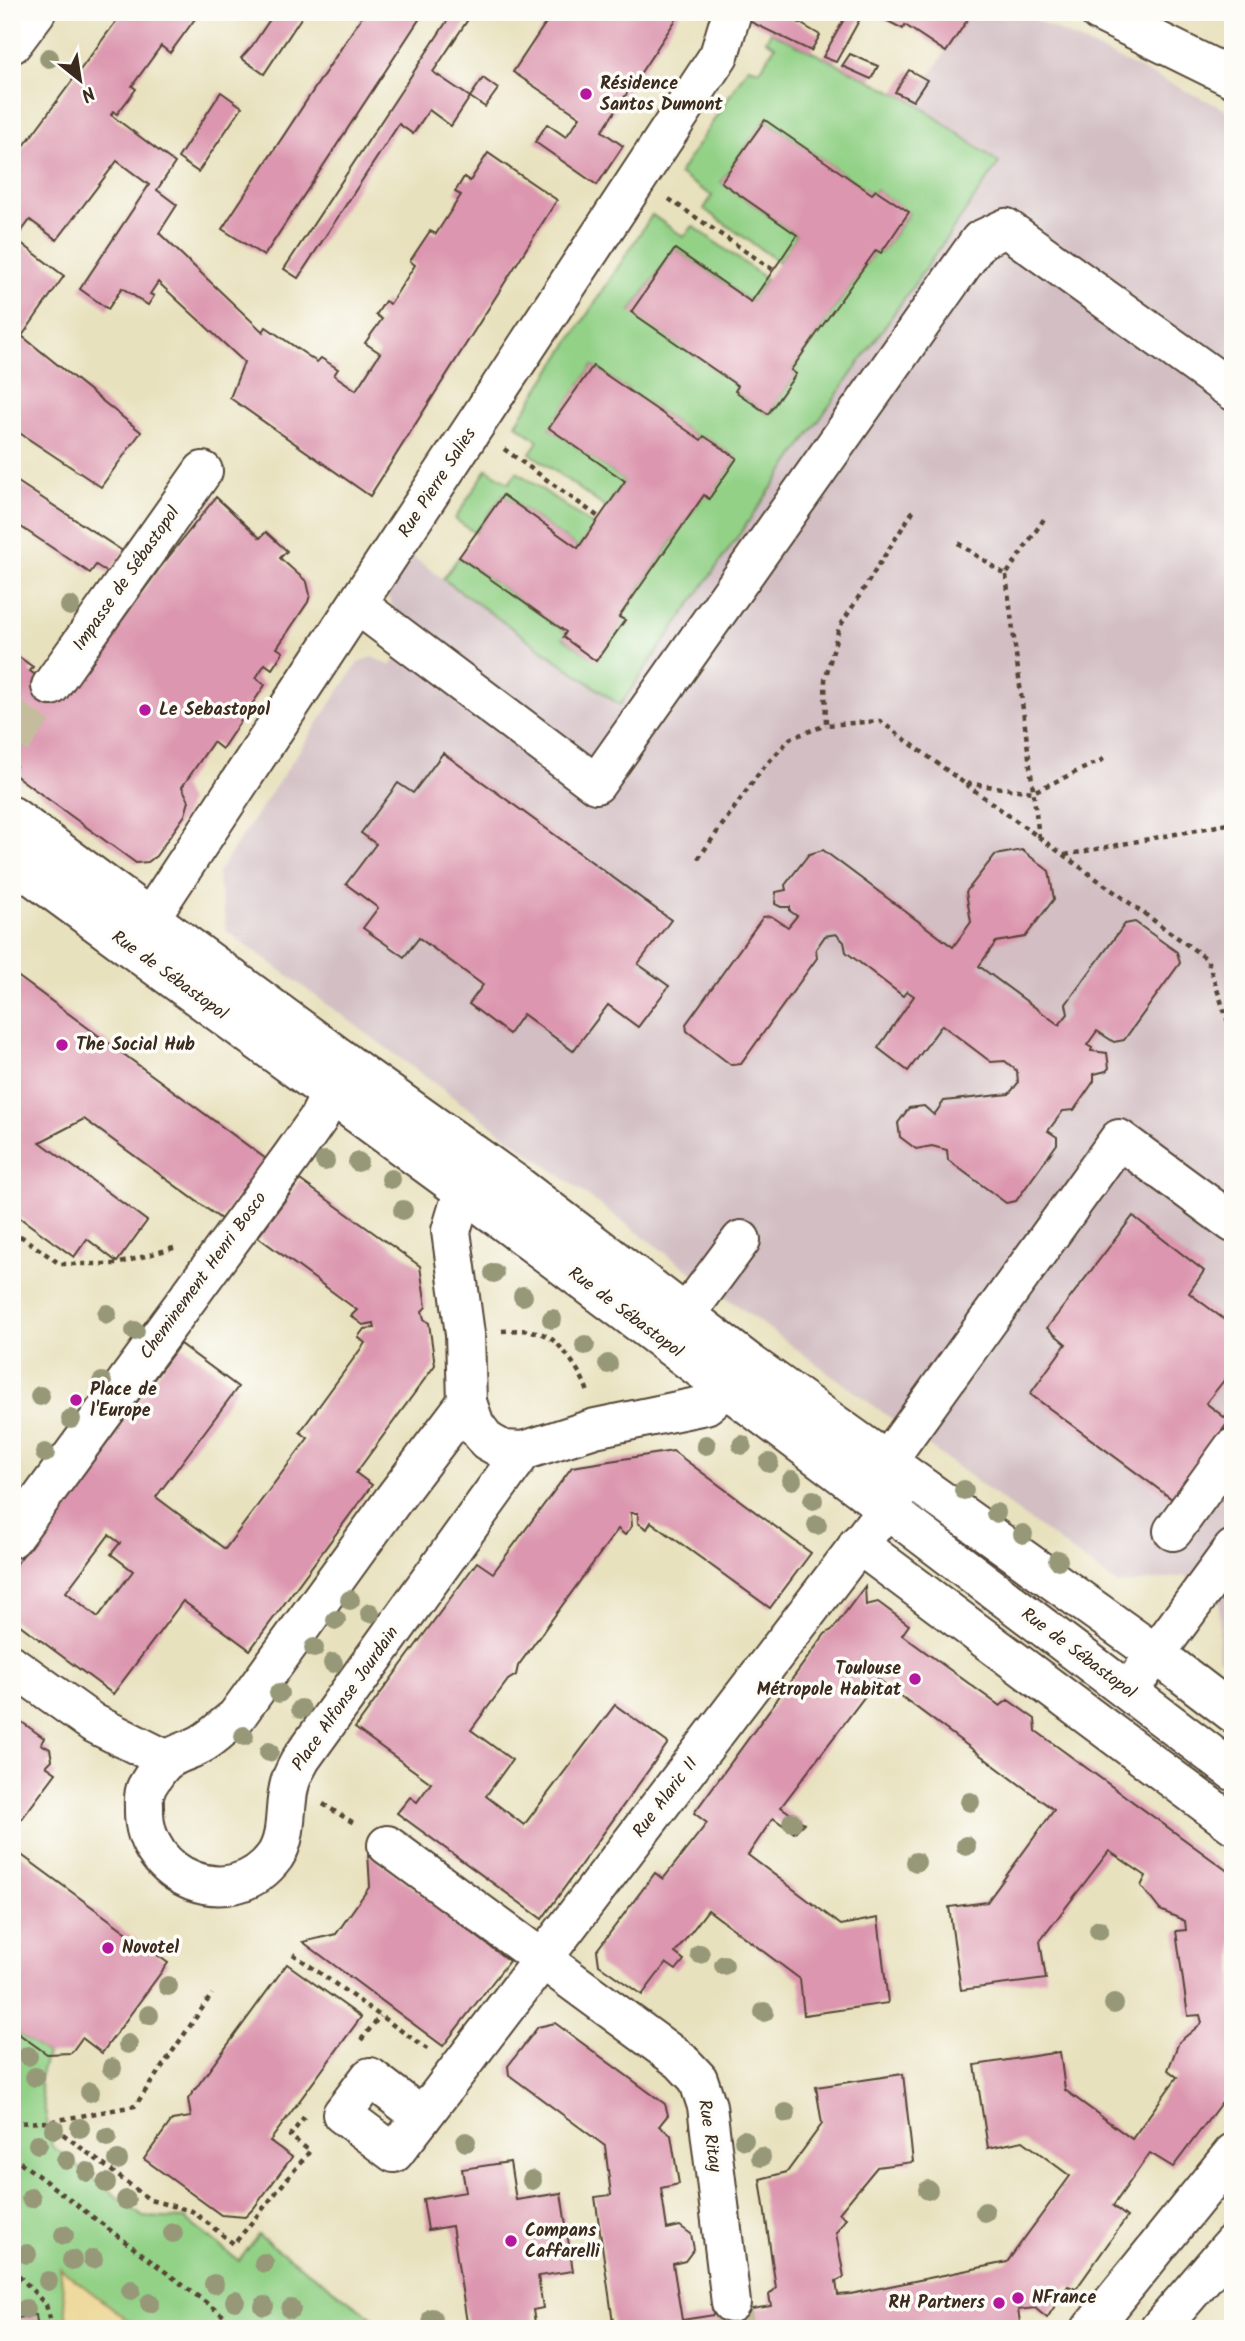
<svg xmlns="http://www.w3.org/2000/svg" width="1245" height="2341" font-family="Kalam,sans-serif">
<rect width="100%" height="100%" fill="#fdfcf7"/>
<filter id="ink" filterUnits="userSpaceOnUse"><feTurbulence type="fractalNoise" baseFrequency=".0143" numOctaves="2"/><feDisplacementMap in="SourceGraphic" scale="14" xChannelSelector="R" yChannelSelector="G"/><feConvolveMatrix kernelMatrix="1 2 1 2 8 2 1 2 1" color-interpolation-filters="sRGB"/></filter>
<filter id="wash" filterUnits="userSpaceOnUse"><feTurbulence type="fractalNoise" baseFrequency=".00686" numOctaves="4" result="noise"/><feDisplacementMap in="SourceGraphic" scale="28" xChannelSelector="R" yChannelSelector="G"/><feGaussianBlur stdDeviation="1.57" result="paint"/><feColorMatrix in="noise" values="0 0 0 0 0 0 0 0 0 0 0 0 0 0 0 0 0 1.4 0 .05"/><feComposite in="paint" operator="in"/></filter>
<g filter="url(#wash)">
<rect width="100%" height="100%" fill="#e8e1be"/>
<polygon fill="#d2bec3" points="972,12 1019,12 1233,113 1233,1668 1218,1657 1220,1603 1185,1576 1118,1585 227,931 217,874 358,663 372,657 391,666 416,629 399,618 386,594 410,555 620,705 999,164 913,101"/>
<g fill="#93d187" stroke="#677e52" stroke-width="2">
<polygon points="771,32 913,101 999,163 620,705 443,579 459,557 566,632 563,638 596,660 624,620 620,617 704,495 709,498 737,458 704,436 701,440 593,366 550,428 625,481 606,508 530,453 538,441 516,424 652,215 684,237 693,226 766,279 751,302 675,249 631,311 738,386 735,392 768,414 796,374 791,370 876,250 881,253 909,213 876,190 872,194 765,120 721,182 797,235 779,262 704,209 712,196 679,174 748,67 760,70 775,46 766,40"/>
<polygon points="487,469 509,483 517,472 594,526 578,548 503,495 475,533 455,519"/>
<polygon points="12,2029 47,2054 39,2081 52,2146 143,2217 185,2219 239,2261 258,2235 388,2329 12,2329"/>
</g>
<polygon fill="#eeda9e" stroke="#94825e" stroke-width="2" points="60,2268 139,2329 68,2329"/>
<g id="blocks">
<g fill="#dc96af" fill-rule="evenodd">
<polygon points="123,12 200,12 170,53 161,46 132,86 136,89 117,114 113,111 111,115 175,163 157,190 177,205 159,233 263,332 266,327 317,362 321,358 338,369 334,375 356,390 380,353 365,343 382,319 376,315 385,301 390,304 415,265 410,261 430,231 436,234 461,195 455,192 464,177 470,181 488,153 557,200 370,496 230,398 244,362 158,282 150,294 154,296 148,305 122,288 108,309 80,289 149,185 117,161 57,240 30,220 16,239 64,276 22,336 141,432 101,487 12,428 12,162"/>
<polygon points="275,12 305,12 264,74 241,58 252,46"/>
<polygon points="365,12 424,12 264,256 222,229"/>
<polygon points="453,12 473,12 433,72 470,97 451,126 429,110 413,134 399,124 298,278 284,269"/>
<polygon points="553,12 681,12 602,131 623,146 597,185 535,142 547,124 566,137 580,117 513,72"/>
<polygon points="752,12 781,12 820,35 811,51 747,20"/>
<polygon points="848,12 861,17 836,62 823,57"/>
<polygon points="870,12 964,12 970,16 946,52 905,25 903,29"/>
<polygon points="850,54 878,66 871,79 842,66"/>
<polygon points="909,70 927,80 913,101 895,92"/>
<polygon points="483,78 498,89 485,107 470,97"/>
<polygon points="221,92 242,107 198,172 178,158"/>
<polygon points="765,120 872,194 876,190 909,212 881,253 876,250 791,370 796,374 768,414 735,391 738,386 631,312 675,249 751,302 779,262 797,235 721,182"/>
<polygon points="593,366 701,440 704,436 737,458 709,499 704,495 619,617 625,620 596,661 563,637 566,632 459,557 503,495 578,548 606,508 625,481 549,428"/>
<polygon points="12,478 124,552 108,573 96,565 90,573 12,521"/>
<polygon points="216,497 260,538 266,532 287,551 280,558 307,582 310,595 308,602 277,648 283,652 272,669 265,664 256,678 265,685 222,749 213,742 182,787 189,801 185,815 156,856 148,862 136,863 12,773 16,766 12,764 12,652 33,667 30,671 66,698 159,569"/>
<polygon points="443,753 671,920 638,964 669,986 638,1027 608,1005 573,1051 523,1014 509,1034 469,1004 483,985 419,938 404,957 363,928 378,908 346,884 376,844 361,833 398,783 413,793"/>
<polygon points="823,850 953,947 971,922 966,892 995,855 1022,850 1049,871 1054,899 1025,937 996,942 979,966 1059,1025 1068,1014 1066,1004 1125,924 1135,922 1177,952 1180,963 1124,1040 1114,1042 1097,1031 1087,1045 1092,1048 1091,1051 1107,1053 1109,1068 1106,1071 1094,1074 1094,1081 1074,1110 1063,1111 1048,1131 1057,1137 1057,1144 1016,1201 1006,1203 948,1160 947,1150 932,1146 916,1149 900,1137 898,1123 909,1108 924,1106 934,1115 944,1101 1009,1094 1018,1083 1017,1071 1005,1061 991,1062 942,1025 908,1071 878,1048 914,996 907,991 903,996 846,952 844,942 836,934 825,936 816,949 817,958 741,1064 731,1065 687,1031 686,1024 763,917 771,916 788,927 797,916 790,911 790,907 781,907 775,904 776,892 786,890 785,885 809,854"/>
<polygon points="12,972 266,1159 221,1219 84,1119 40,1142 147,1221 117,1262 87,1239 74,1257 12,1212"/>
<path d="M300 1180 420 1266 426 1307 422 1311 424 1319 429 1323 435 1365 356 1473 372 1485 250 1650 183 1601 113 1694 12 1619V1570L180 1344 238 1387 156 1497 225 1549 308 1438 300 1432 365 1343 358 1337 364 1329 375 1328 374 1323 363 1325 351 1316 357 1310 258 1237ZM109 1535 120 1543 111 1554 133 1571 98 1617 66 1592Z"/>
<polygon points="1133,1216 1204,1271 1189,1293 1233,1326 1233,1369 1206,1403 1229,1421 1172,1499 1030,1394 1066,1344 1047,1328"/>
<polygon points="673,1451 811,1553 770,1608 651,1522 647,1529 638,1523 638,1513 631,1513 632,1526 625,1535 618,1529 518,1666 516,1675 508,1680 471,1730 512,1760 486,1796 524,1825 615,1705 668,1743 542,1919 397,1813 410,1797 417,1802 431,1783 355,1728 477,1562 493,1573 572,1467"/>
<polygon points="865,1586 866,1605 878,1602 909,1625 902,1635 1000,1706 1008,1700 1021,1709 1035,1719 1036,1731 1233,1875 1233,2087 1173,2167 1150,2153 1113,2206 1127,2217 1076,2289 1068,2286 1047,2318 1035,2308 1018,2310 1021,2328 1015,2329 614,2329 595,2197 611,2195 605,2146 509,2075 508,2066 538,2027 555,2023 665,2104 668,2115 659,2126 671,2135 679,2184 661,2188 667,2229 680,2226 691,2234 694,2249 685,2261 673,2264 682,2320 771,2306 769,2295 776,2288 760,2179 787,2172 822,2124 816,2087 903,2074 913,2162 877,2167 839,2213 846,2218 836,2233 844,2277 836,2281 838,2295 851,2294 1007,2262 1070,2176 1023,2141 988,2148 975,2065 1060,2052 1065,2090 1132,2139 1177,2077 1168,2070 1179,2042 1202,2023 1200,2015 1188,2016 1176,1931 1186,1930 1185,1921 1160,1910 1141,1886 1146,1876 1109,1851 1040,1941 1046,1979 961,1990 949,1907 987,1902 1054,1810 878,1679 781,1807 804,1823 794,1833 773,1818 748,1855 841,1925 878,1918 888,2003 804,2015 800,1979 708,1910 675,1953 684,1960 676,1970 666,1963 642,1995 599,1965 597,1950 655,1873 663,1879 707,1823 694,1813 825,1634 833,1629"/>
<polygon points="12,1715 44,1738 41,1744 50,1749 52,1760 46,1766 56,1773 12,1832"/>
<polygon points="12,1848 168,1963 102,2053 82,2038 71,2053 47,2054 12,2029"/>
<polygon points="368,1853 509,1961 443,2046 303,1942 336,1934 370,1886"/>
<polygon points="287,1964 361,2017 270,2141 292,2157 253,2209 245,2217 221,2215 144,2159 172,2120 191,2117 188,2099"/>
<polygon points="510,2162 516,2200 561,2193 573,2271 538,2276 543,2308 533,2310 536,2329 468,2329 452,2226 428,2230 423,2199 466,2192 462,2169"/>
<polygon points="36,2315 38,2329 12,2329 12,2319"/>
</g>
</g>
</g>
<g filter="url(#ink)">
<use href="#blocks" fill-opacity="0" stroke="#554536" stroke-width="2"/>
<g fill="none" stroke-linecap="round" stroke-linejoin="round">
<g stroke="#c5bc9e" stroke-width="38" stroke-dasharray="38 19" stroke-linecap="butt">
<polyline points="12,741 51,686"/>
<polyline points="731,2303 736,2329"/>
</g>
<defs>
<g id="minor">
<polyline points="1099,12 1233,78"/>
<polyline points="358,605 596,784 980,240 1006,228 1233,391"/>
<polyline points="51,686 203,471"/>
<polyline points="12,816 363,1075 513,1182 748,1362 1156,1654 1233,1713"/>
<polyline points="12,861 463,1191 886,1508 1233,1771"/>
<polyline points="136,939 719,55 732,12"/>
<polyline points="484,1187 463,1191 451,1231 465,1334 467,1402 475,1425 487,1441 503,1450 523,1451 595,1428 706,1405 726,1388 741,1371"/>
<polyline points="687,1313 741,1240"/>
<path d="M467 1402 393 1500 236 1717C225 1725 215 1736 203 1743 192 1750 179 1752 169 1759 161 1764 151 1779 146 1788 143 1794 144 1802 144 1809 142 1878 232 1915 275 1856 289 1835 283 1807 290 1783 292 1775 297 1767 301 1759L523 1451"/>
<polyline points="872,1482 1119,1139 1233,1223"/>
<polyline points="1173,1531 1233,1448"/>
<polyline points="12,1538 292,1156 318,1119 331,1093 354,1094"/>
<polyline points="858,1544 1233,1824"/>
<polyline points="12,1665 93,1723 167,1760"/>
<polyline points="1141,1674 1233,1549"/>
<polyline points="387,1845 681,2061 698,2079 707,2106 731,2303"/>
<polyline points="422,2117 394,2153 342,2114 370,2077 422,2117 902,1488"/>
<polyline points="1091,2329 1233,2153"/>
</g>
<g id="major">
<polyline points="12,44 36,12"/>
<polyline points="1159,2329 1233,2243"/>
</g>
</defs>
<use href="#minor" stroke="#554536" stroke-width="42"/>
<use href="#major" stroke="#554536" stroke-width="42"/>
<g stroke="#554536" stroke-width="4.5" stroke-dasharray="5 5" stroke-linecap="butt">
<polyline points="669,199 773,270"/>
<polyline points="504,449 600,518"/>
<polyline points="913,511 839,628 825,680 826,725 880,721 964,783"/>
<polyline points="958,543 1006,575 1044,519"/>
<polyline points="1006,575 1039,837"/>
<polyline points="1104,759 1033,792 964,783 1207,959 1233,1037"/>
<polyline points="1065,855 1233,823"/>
<polyline points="698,859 762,769 791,738 826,725"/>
<polyline points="12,1230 60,1264 117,1264 177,1247"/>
<polyline points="12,1246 20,1236"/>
<polyline points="12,1282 16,1285"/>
<path d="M502 1331C516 1330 532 1329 545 1335 561 1342 584 1376 588 1393"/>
<polyline points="323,1804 357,1825"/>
<polyline points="293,1954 427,2049"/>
<polyline points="361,2040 380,2016"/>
<polyline points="47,2122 150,2200 192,2211 234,2244 310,2151 290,2136 304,2117"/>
<polyline points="12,2123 47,2122 135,2106 212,1994"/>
<polyline points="12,2156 241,2329"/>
<polyline points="12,2268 46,2305 53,2329"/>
<polyline points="1222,2329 1233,2314"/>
</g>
<use href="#minor" stroke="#fff" stroke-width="38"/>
<use href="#major" stroke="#fff" stroke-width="38"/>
</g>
<g fill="#979878">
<circle cx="49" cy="58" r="10"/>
<circle cx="70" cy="606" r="10"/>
<circle cx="325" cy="1161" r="10"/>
<circle cx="358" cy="1162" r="10"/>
<circle cx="391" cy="1179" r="10"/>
<circle cx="403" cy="1210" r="10"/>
<circle cx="494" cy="1273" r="10"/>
<circle cx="523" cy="1296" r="10"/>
<circle cx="107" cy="1314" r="10"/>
<circle cx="552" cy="1319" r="10"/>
<circle cx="135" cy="1331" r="10"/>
<circle cx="585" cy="1345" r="10"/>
<circle cx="608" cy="1364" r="10"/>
<circle cx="102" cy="1382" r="10"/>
<circle cx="40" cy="1396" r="10"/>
<circle cx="71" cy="1419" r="10"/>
<circle cx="706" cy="1445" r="10"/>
<circle cx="742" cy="1445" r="10"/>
<circle cx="45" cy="1453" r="10"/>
<circle cx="769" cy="1463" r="10"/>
<circle cx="792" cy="1480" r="10"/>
<circle cx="964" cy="1490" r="10"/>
<circle cx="813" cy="1500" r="10"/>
<circle cx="996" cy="1513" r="10"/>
<circle cx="817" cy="1525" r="10"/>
<circle cx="1023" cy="1534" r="10"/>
<circle cx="1058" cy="1560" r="10"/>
<circle cx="350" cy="1600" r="10"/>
<circle cx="370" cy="1613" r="10"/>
<circle cx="336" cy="1620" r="10"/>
<circle cx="314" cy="1648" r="10"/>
<circle cx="333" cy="1663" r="10"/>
<circle cx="279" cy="1693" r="10"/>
<circle cx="301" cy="1709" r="10"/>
<circle cx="244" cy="1736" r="10"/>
<circle cx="269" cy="1752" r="10"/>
<circle cx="970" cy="1802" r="10"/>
<circle cx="792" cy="1822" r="10"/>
<circle cx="966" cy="1846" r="10"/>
<circle cx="916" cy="1862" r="10"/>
<circle cx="1099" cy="1930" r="10"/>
<circle cx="700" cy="1954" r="10"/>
<circle cx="724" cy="1965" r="10"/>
<circle cx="168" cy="1986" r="10"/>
<circle cx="1114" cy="2004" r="10"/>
<circle cx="764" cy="2012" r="10"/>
<circle cx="149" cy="2015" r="10"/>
<circle cx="128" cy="2044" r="10"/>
<circle cx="28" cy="2056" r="10"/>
<circle cx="112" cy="2068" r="10"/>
<circle cx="35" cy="2077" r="10"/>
<circle cx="90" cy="2092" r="10"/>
<circle cx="786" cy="2113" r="10"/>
<circle cx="80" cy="2128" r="10"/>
<circle cx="54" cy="2129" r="10"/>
<circle cx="107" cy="2137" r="10"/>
<circle cx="744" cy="2140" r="10"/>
<circle cx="466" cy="2142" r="10"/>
<circle cx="38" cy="2144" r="10"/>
<circle cx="761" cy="2157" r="10"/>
<circle cx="66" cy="2160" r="10"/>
<circle cx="118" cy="2160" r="10"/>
<circle cx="87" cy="2172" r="10"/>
<circle cx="532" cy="2180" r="10"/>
<circle cx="106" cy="2183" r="10"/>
<circle cx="928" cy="2190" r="10"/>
<circle cx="31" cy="2198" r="10"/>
<circle cx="126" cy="2200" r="10"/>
<circle cx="985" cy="2212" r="10"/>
<circle cx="173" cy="2233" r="10"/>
<circle cx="64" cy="2235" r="10"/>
<circle cx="27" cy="2254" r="10"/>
<circle cx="93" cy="2259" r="10"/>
<circle cx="72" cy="2260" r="10"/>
<circle cx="264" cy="2263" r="10"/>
<circle cx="48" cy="2281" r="10"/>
<circle cx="214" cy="2284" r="10"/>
<circle cx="131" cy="2290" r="10"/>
<circle cx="235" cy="2301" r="10"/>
<circle cx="150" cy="2303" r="10"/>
<circle cx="264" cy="2306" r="10"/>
<circle cx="26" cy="2309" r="10"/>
<circle cx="291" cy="2309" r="10"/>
<circle cx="432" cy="2318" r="10"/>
</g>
</g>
<g fill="#b5179e" stroke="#fdfcf7" stroke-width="2.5">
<circle cx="586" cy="94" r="7"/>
<circle cx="145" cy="710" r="7"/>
<circle cx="62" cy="1045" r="7"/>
<circle cx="76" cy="1400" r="7"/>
<circle cx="915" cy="1679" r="7"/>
<circle cx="108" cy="1948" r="7"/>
<circle cx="511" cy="2241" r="7"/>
<circle cx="1018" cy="2298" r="7"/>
<circle cx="999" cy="2303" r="7"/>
</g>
<g text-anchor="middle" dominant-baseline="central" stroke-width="7" stroke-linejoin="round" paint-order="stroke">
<g font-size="18" font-weight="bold" fill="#3b2a1e" stroke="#fdfcf7" text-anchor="start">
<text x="600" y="84">Résidence<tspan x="600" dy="21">Santos Dumont</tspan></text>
<text x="159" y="710">Le Sebastopol</text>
<text x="76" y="1045">The Social Hub</text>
<text x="90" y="1390">Place de<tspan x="90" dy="21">l'Europe</tspan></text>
<text x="901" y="1669" text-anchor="end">Toulouse<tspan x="901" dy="21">Métropole Habitat</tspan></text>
<text x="122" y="1948">Novotel</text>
<text x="525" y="2231">Compans<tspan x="525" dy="21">Caffarelli</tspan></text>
<text x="1032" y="2298">NFrance</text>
<text x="985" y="2303" text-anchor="end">RH Partners</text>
</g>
<g font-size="18" fill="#3b2a1e" stroke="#fdfcf7">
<text transform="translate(438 483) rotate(-57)">Rue Pierre Salies</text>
<text transform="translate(127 579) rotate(-55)">Impasse de Sébastopol</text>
<text transform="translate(169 976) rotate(36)">Rue de Sébastopol</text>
<text transform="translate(204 1276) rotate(-54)">Cheminement Henri Bosco</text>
<text transform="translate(625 1313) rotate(37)">Rue de Sébastopol</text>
<text transform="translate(1078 1654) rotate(37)">Rue de Sébastopol</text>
<text transform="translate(346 1699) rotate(-55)">Place Alfonse Jourdain</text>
<text transform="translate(666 1798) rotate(-53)">Rue Alaric II</text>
<text transform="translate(709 2136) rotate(81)">Rue Ritay</text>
</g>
</g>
<rect width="1245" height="2341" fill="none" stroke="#fdfcf7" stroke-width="42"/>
<g transform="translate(80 80) rotate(150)" stroke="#fdfcf7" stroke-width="5" paint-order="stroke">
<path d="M0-5L12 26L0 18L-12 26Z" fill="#3b2a1e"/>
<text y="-10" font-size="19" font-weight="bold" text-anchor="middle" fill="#3b2a1e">N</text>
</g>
</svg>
